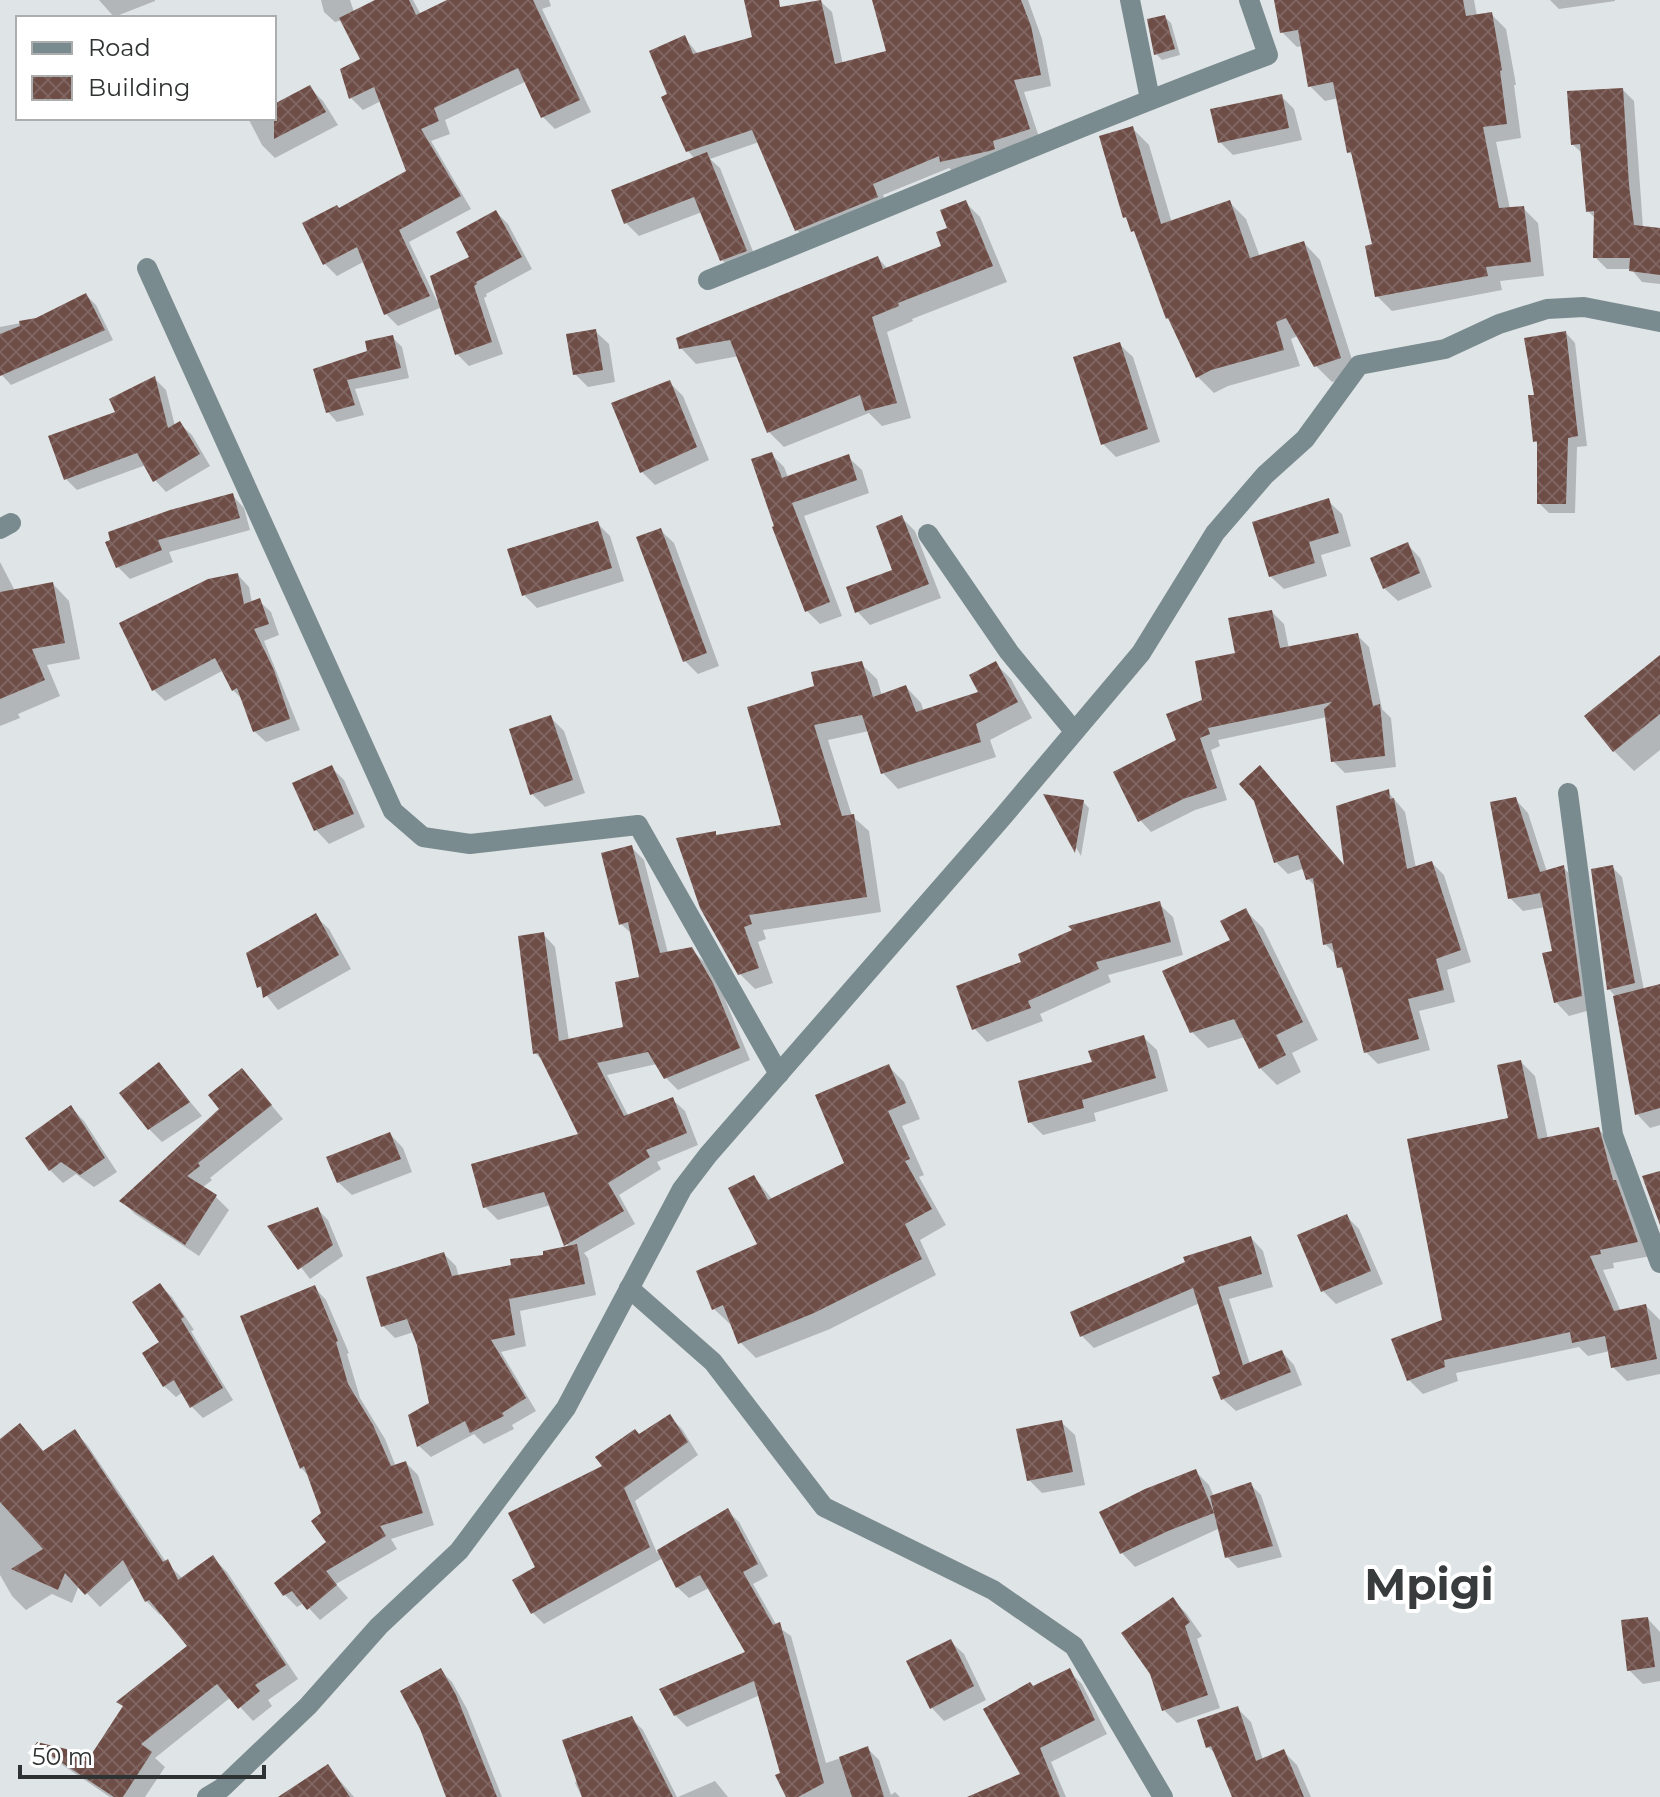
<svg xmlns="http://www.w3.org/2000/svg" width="1660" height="1797" font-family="Montserrat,sans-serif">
<defs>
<pattern id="building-cross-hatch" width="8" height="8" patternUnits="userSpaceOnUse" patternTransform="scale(2)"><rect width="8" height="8" fill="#6e4d47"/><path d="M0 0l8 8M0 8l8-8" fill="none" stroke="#7f6460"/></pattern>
</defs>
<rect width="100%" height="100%" fill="#dfe4e6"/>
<g fill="#0003">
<polygon points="99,0 155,0 155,1 114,17"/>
<polygon points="321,0 350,0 354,12 379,0 413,0 421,15 451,0 549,0 551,6 542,9 591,112 555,129 543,117 527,81 445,120 450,134 431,141 471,209 409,242 437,301 472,258 496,212 508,224 532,269 486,294 487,296 484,298 503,354 469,366 457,354 442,307 398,326 386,314 365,261 337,276 325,264 340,210 408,172 381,101 363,110 351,98 342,70 362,60 342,20 335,22 324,12"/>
<polygon points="874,0 1028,0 1042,39 1051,86 1024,92 1040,140 954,172 949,168 883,195 888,208 808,241 797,230 759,142 710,159 720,168 758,264 735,273 722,260 702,212 639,236 626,223 695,159 688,151 670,95 684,37 698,54 755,38 820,1 832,12 843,65 888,53"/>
<polygon points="1276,0 1474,0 1477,16 1491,14 1506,29 1516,85 1514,85 1521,138 1496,142 1510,209 1523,208 1538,223 1544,276 1500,281 1502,290 1392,311 1377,296 1375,246 1355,158 1349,152 1338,98 1325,101 1310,86 1303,46 1297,47 1282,32"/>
<polygon points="1550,0 1615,0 1615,1 1559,9"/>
<polygon points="1165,17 1171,23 1180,55 1162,60 1156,54"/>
<polygon points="310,88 323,101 338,125 275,158 262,145 249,120 274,118 274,106"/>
<polygon points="1623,90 1634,101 1643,228 1660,230 1660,284 1642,282 1631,269 1607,269 1595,257 1596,219 1588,211 1583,154 1572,144"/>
<polygon points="1281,96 1294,109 1302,140 1233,155 1220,142"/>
<polygon points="1132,128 1149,145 1172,223 1229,202 1246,219 1260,257 1304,243 1320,260 1357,375 1332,382 1316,366 1299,335 1291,339 1300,366 1228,386 1214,393 1197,376 1173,323 1167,318 1138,236 1125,217"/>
<polygon points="965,202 980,217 1007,282 912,319 913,321 887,332 911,418 882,426 869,413 784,447 769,432 739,356 696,364 681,348 878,258 888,269 944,247 950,229"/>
<polygon points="86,295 96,305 113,340 11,385 0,373 0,327 36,320"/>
<polygon points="595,331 609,344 615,382 588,387 575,374"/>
<polygon points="1566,333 1575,343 1587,446 1577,447 1575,513 1549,513 1539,503 1539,445 1535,441 1536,396"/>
<polygon points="392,337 402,347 409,378 355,389 364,415 337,422 328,412 315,371 369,352"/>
<polygon points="1119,344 1133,357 1160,442 1116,457 1103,444"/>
<polygon points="155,379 166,390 175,426 180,424 192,435 210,466 166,492 155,480 146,465 77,490 66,479 118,413"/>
<polygon points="670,383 683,396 709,460 655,485 642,472"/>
<polygon points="771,454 784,467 788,477 848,457 862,470 869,493 804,516 842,616 820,624 807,611"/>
<polygon points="232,495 244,508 250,530 169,552 173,562 130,579 118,567 108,543"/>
<polygon points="1328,501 1342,514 1351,546 1321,555 1327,576 1284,589 1270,576"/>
<polygon points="902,518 915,531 941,598 870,625 857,611 894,571"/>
<polygon points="597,523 610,536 624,581 537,608 524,595"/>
<polygon points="660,530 674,543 719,666 698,674 685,661 639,538"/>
<polygon points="1407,544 1420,558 1432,587 1398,601 1384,588"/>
<polygon points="0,562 15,591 53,584 69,601 80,659 47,665 60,696 18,714 20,718 0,726"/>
<polygon points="238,575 249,587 252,603 259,601 271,612 279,635 264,641 300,730 266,742 254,731 243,700 233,690 224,670 165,701 154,690"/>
<polygon points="1272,612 1284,624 1289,649 1357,635 1369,647 1382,709 1391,718 1396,767 1345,773 1333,761 1327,717 1218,740 1220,746 1211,750 1227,800 1195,810 1151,832 1140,820 1178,741 1238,654"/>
<polygon points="1660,658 1660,750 1634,771 1614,751"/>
<polygon points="861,664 877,679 882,696 906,687 921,703 924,712 981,693 996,664 1011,679 1032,718 990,740 996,757 898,789 883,773 869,731 828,740 852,816 869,831 881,912 763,930 766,939 758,942 773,983 755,989 739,973 715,833 718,837 784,827 816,688"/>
<polygon points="551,718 564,731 585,793 545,807 532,794"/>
<polygon points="331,767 344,780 365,827 329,844 316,830 295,784"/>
<polygon points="1388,792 1405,812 1416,868 1432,863 1444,875 1471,962 1447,970 1455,1002 1419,1011 1430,1050 1378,1064 1366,1052 1347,975 1339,967 1336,955 1325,944 1316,887 1308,879 1305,868 1288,874 1276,862 1256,800 1346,869"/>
<polygon points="1047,797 1083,802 1089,808 1081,856"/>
<polygon points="1515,799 1528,813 1547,872 1563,867 1576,881 1594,1009 1569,1016 1556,1002 1554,952 1545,907 1523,911 1510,898"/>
<polygon points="631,847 644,860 668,953 691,949 704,962 724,997 750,1060 678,1090 666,1078 657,1064 607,1075 629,1117 672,1099 685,1111 698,1145 657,1162 661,1169 619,1195 635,1224 584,1253 588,1258 596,1295 520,1311 526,1346 501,1352 536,1411 512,1425 514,1429 484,1444 474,1434 431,1457 419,1446 431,1404 414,1332 395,1338 383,1326 444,1254 456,1266 459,1277 513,1267 568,1247 551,1205 498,1220 485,1207 581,1135 545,1063 535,1053 543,934 555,947 569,1041 626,1029 641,979 633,935 621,924"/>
<polygon points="1612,867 1622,877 1644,990 1660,986 1660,1125 1650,1128 1637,1114 1615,996 1609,989"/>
<polygon points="1159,904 1173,917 1183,955 1108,975 1111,982 1040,1014 1043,1021 987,1042 974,1028 1024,963"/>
<polygon points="1246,911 1263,928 1318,1040 1292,1053 1301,1072 1277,1085 1260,1068 1245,1037 1208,1048 1191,1031"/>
<polygon points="315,916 329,929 351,969 278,1010 259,986"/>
<polygon points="1143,1037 1157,1050 1168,1091 1094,1113 1096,1121 1043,1135 1030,1122 1094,1064"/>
<polygon points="1521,1062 1535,1076 1548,1139 1598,1129 1612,1143 1651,1256 1613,1263 1614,1268 1603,1270 1621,1312 1646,1306 1660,1320 1660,1374 1627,1381 1613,1367 1610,1351 1588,1356 1579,1347 1456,1373 1458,1381 1423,1394 1409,1380 1445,1321 1511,1119"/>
<polygon points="159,1065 202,1116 162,1142 149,1129"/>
<polygon points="888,1066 904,1082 920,1119 902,1126 924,1175 919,1177 946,1225 920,1240 936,1275 830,1329 756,1358 740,1342 732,1323 730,1324 714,1309 760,1245 754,1177 773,1200 847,1164"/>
<polygon points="242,1070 283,1119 210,1178 212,1180 202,1188 216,1197 229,1210 199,1256 135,1214 122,1201 222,1109"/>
<polygon points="71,1108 84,1121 117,1172 94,1187 76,1174 63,1183 50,1170 28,1138"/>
<polygon points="390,1134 403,1148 412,1172 352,1195 338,1182"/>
<polygon points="317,1209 328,1220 343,1256 310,1279 270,1227"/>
<polygon points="1346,1216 1359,1229 1383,1284 1336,1304 1323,1291"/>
<polygon points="1251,1238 1263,1251 1273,1287 1229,1299 1250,1364 1282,1352 1294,1365 1302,1385 1236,1411 1223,1399 1223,1375 1200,1303 1094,1348 1082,1336"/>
<polygon points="160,1285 172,1297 194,1330 191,1331 233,1400 203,1418 192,1407 183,1392 176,1397 164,1386"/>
<polygon points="314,1287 326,1300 349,1353 347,1354 360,1398 385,1439 396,1467 406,1463 418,1475 434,1525 391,1539 397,1549 336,1584 348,1598 320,1620 304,1603 297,1607 285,1595 329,1542 324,1514 311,1478 301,1468 243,1317"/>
<polygon points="670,1417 682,1429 698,1455 635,1501 657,1553 728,1511 739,1522 768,1576 753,1584 777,1626 791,1636 826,1763 868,1749 879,1760 891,1795 895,1792 900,1797 789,1797 760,1695 687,1727 675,1715 748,1653 709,1588 689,1598 677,1587 663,1558 544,1624 532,1612 538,1568 605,1467 639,1436"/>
<polygon points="1061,1422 1075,1435 1085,1485 1042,1493 1029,1480"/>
<polygon points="75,1432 88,1446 166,1562 183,1579 213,1558 227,1572 298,1679 268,1700 272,1706 253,1721 231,1697 155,1758 165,1767 145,1797 110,1797 52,1758 38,1744 92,1757 125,1708 119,1702 190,1647 162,1614 160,1615 146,1601 134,1577 100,1607 79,1585 72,1603 52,1594 26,1610 12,1596 0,1575 0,1444 44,1453"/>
<polygon points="1196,1472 1209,1485 1214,1497 1250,1484 1261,1495 1282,1557 1238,1568 1227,1557 1220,1528 1135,1567 1122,1553 1102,1513"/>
<polygon points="1172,1599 1186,1613 1202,1636 1197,1639 1220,1708 1177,1723 1164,1710"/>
<polygon points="1648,1619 1660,1632 1660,1681 1643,1684 1629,1670"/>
<polygon points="950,1641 964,1654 986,1700 944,1721 931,1707"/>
<polygon points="440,1670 452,1682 467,1709 502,1797 449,1797"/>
<polygon points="1069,1671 1082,1684 1107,1734 1051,1762 1066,1797 990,1797 1023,1775 1033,1688"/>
<polygon points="1238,1709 1251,1722 1263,1760 1284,1752 1297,1765 1311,1797 1235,1797 1218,1756 1208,1747"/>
<polygon points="631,1718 643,1730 677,1797 582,1797 575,1783"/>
<polygon points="328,1767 354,1797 282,1797"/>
<polygon points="715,1781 728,1797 678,1797"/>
</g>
<g fill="url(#building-cross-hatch)">
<polygon points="375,0 409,0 416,15 447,0 533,0 580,100 541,118 518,68 434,108 439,121 421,129 461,196 399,230 430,296 384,315 357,247 323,265 302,223 337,205 339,208 406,171 374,87 349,99 340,69 360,59 339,18"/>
<polygon points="744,0 779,0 780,7 821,0 835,64 886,51 872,0 1021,0 1031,26 1041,75 1014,80 1030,129 993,141 995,149 989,151 940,162 939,156 873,184 878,197 795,231 752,130 686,152 661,97 667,94 649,51 685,35 693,54 752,37"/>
<polygon points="1274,0 1463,0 1466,16 1492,12 1502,70 1500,71 1507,124 1483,127 1499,208 1524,206 1531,262 1486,267 1488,276 1375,297 1365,246 1372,244 1351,152 1347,153 1333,82 1308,87 1298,30 1280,33"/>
<polygon points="1165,15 1175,49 1154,55 1147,19"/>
<polygon points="310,85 326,112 274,139 274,104"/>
<polygon points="1623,88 1629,185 1634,225 1660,228 1660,275 1629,271 1630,258 1593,258 1594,211 1586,212 1580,144 1571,145 1567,91"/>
<polygon points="1282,94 1289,128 1218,143 1210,109"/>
<polygon points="1133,126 1161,224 1230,200 1250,258 1304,241 1341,358 1314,367 1286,318 1276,322 1284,350 1211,370 1196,378 1168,318 1166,319 1134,231 1131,232 1126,217 1123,218 1099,136"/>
<polygon points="707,152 747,251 720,261 694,197 624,224 611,190"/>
<polygon points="966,200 993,266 898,303 899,306 872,317 897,403 865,411 860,395 767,433 730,340 679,349 676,338 878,256 883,269 941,246 936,232 947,228 940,210"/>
<polygon points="496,210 522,257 476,282 477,284 474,286 492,342 455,355 430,276 469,257 456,232"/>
<polygon points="86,293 105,330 0,376 0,334 20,326 19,321 36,318"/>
<polygon points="596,329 603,370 573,375 566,334"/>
<polygon points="1566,331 1578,436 1568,438 1566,504 1537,504 1537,441 1533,442 1528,395 1534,395 1524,338"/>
<polygon points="393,335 401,368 347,380 355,405 326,413 313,369 367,351 365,341"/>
<polygon points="1120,342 1148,429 1101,445 1073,357"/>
<polygon points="155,376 168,428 180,421 200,454 153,482 137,453 64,480 48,436 115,412 109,399"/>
<polygon points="670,380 697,447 640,473 611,403"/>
<polygon points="772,452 782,478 849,454 857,480 792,503 830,602 805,612 772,527 774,526 751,459"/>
<polygon points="233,493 240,518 158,540 162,550 116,568 105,542 110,540 108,532 170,510"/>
<polygon points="1329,498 1339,533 1309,542 1315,563 1269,577 1252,522"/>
<polygon points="902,515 929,584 855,613 846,587 892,570 876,526"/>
<polygon points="598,521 612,568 522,596 507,549"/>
<polygon points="661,528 707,653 683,662 636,537"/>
<polygon points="1408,542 1420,573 1383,589 1370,558"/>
<polygon points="238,573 244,604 260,598 269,624 254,629 274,670 290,719 253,732 237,688 232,691 215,658 152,691 119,623 208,579"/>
<polygon points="53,582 65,643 32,649 45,680 0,699 0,592"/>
<polygon points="1272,610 1280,648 1358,633 1373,706 1380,704 1385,756 1331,762 1324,709 1332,702 1208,728 1210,734 1200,738 1217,788 1183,799 1138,822 1113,772 1176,740 1166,714 1202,700 1195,661 1235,653 1228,618"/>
<polygon points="1660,655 1660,714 1613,752 1584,716"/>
<polygon points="862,661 873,697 906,685 916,712 978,692 969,675 996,661 1018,702 976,724 981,742 881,774 862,715 814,725 842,816 854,814 867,897 749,915 752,924 744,927 759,968 738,975 700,908 676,838 716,831 716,835 781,825 747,707 814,686 811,672"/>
<polygon points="551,715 573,780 530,795 509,729"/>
<polygon points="332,765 354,814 314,831 292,783"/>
<polygon points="1260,765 1344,865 1336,806 1389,789 1390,799 1394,798 1407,869 1432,861 1461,950 1436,959 1444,990 1408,999 1419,1039 1364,1053 1342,967 1337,968 1332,943 1323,945 1313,878 1306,880 1298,855 1274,863 1254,801 1239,784"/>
<polygon points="1043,794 1084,800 1075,853"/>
<polygon points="1516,797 1540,872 1564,865 1582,996 1554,1003 1542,953 1552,951 1540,893 1508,899 1490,802"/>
<polygon points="632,845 660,953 692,947 713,983 740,1048 664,1079 648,1052 597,1063 624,1116 673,1097 687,1133 646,1150 650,1157 608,1183 624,1211 564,1246 544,1192 483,1208 471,1164 578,1134 538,1053 533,1054 518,936 544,932 559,1041 623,1027 615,982 639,977 628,922 619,925 601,853"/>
<polygon points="1613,865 1635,983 1607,990 1591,869"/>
<polygon points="1160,901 1171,942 1096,962 1099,969 1028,1001 1031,1008 972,1030 956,986 1021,962 1018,954 1072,930 1068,926"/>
<polygon points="1246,908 1303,1022 1276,1035 1286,1055 1259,1069 1234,1019 1190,1033 1162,971 1230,940 1220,921"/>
<polygon points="316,913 339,955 263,998 261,986 257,988 246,953"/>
<polygon points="1660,984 1660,1108 1635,1115 1613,996"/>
<polygon points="1144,1035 1156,1078 1082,1100 1084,1108 1028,1123 1018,1081 1092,1062 1088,1051"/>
<polygon points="1521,1060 1538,1139 1599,1127 1613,1180 1616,1180 1638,1242 1600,1250 1601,1254 1590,1256 1614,1311 1646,1304 1657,1359 1611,1368 1605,1336 1572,1343 1570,1332 1444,1360 1445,1367 1407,1381 1391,1339 1442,1320 1407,1139 1508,1118 1497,1065"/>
<polygon points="159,1062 190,1102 148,1130 119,1093"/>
<polygon points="889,1064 906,1103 888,1111 910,1159 905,1161 932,1209 905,1224 922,1259 814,1313 738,1344 723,1305 712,1310 696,1271 757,1244 728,1188 754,1175 768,1200 844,1163 815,1095"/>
<polygon points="242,1068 272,1105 198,1163 200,1166 187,1176 217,1195 185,1245 119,1201 219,1109 208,1095"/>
<polygon points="71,1105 105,1158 80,1175 61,1162 49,1171 25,1138"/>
<polygon points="390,1132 401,1159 337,1183 326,1157"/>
<polygon points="1660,1171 1660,1225 1642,1176"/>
<polygon points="318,1207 333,1245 298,1270 267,1226"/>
<polygon points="1347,1214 1371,1271 1321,1292 1297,1235"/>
<polygon points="1251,1236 1262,1274 1218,1287 1243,1365 1282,1350 1291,1372 1221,1400 1212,1377 1220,1374 1193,1288 1080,1337 1070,1312 1185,1262 1183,1257"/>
<polygon points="577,1244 585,1284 509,1299 515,1335 491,1340 526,1398 502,1413 504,1416 470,1433 465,1421 417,1447 408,1415 429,1403 417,1345 407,1319 381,1327 366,1277 444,1252 452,1276 511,1265 510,1259 543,1255 543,1251"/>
<polygon points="160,1283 184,1317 181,1319 223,1388 190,1408 174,1380 163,1387 142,1353 159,1342 132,1302"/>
<polygon points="315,1285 338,1341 336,1342 348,1384 373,1425 391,1466 406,1461 423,1513 380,1526 386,1536 326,1571 337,1585 307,1610 292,1591 283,1596 274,1583 326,1542 311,1521 321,1513 304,1466 300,1469 240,1316"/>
<polygon points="670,1414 688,1442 624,1488 650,1547 531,1614 512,1580 535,1567 508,1513 602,1466 595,1457 635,1429 639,1434"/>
<polygon points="1062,1420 1073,1472 1027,1481 1016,1429"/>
<polygon points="20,1423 43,1451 75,1429 163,1562 168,1559 178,1580 213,1555 286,1665 255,1685 260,1691 238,1709 217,1684 141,1744 152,1752 123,1797 114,1797 35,1745 37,1742 91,1755 123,1706 116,1702 187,1646 149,1600 145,1602 123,1560 85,1595 65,1573 58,1590 11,1569 43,1549 0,1502 0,1439"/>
<polygon points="1196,1469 1214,1513 1168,1531 1120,1554 1099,1512 1145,1489"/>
<polygon points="1251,1482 1273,1546 1225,1558 1210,1496"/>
<polygon points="728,1508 758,1564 743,1572 773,1625 780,1622 824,1783 798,1797 786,1797 775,1775 780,1773 754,1681 674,1716 659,1689 745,1652 700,1575 676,1588 657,1550"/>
<polygon points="1173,1597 1190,1622 1185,1626 1208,1695 1162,1711 1150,1674 1121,1633"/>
<polygon points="1648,1617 1655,1667 1627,1671 1621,1620"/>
<polygon points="951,1639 974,1686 930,1709 906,1661"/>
<polygon points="441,1668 456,1695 497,1797 446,1797 420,1729 400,1691"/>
<polygon points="1070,1668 1095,1720 1040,1748 1060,1797 967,1797 1020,1774 983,1709 1030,1682 1033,1686"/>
<polygon points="1238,1706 1256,1761 1284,1749 1304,1797 1232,1797 1211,1746 1206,1748 1197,1720"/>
<polygon points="632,1716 673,1797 582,1797 562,1740"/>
<polygon points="868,1746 884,1797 852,1797 839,1757"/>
<polygon points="328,1764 350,1797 278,1797"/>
</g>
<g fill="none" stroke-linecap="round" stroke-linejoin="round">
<g stroke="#7a8b8f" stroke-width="20">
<polyline points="1130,0 1150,99"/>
<polyline points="147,268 393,811 423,837 470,844 638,825 779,1074"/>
<path d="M708 280C895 206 1079 125 1268 55L1249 0"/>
<polyline points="0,529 11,523"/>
<polyline points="928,534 1009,652 1074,731"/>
<polyline points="1568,793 1613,1135 1660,1263"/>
<polyline points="629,1288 713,1362 824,1507 993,1590 1074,1646 1163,1797"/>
<polyline points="207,1797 222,1788 308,1706 379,1626 459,1551 566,1408 682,1189 708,1155 1000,820 1141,653 1215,533 1265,475 1305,439 1359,365 1445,349 1499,324 1547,309 1584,307 1660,322"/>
</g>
</g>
<g text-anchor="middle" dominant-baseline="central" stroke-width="8" stroke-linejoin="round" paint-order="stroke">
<g font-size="44" font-weight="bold" fill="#383c3d" stroke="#fff">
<text x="1429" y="1584">Mpigi</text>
</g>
</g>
<rect x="16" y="16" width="260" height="104" fill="#ffffff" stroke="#acadad" stroke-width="2"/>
<rect x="32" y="42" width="40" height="12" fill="#7a8b8f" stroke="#acadad" stroke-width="2"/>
<text x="88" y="56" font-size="24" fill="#2f3232">Road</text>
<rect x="32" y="76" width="40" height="24" fill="url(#building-cross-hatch)" stroke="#acadad" stroke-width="2"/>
<text x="88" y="96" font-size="24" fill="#2f3232">Building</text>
<path d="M20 1765v12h244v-12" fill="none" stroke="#2f3232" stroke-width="4"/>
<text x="32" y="1765" font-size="24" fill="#2f3232" stroke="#ffffff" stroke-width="6" paint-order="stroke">50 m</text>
</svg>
